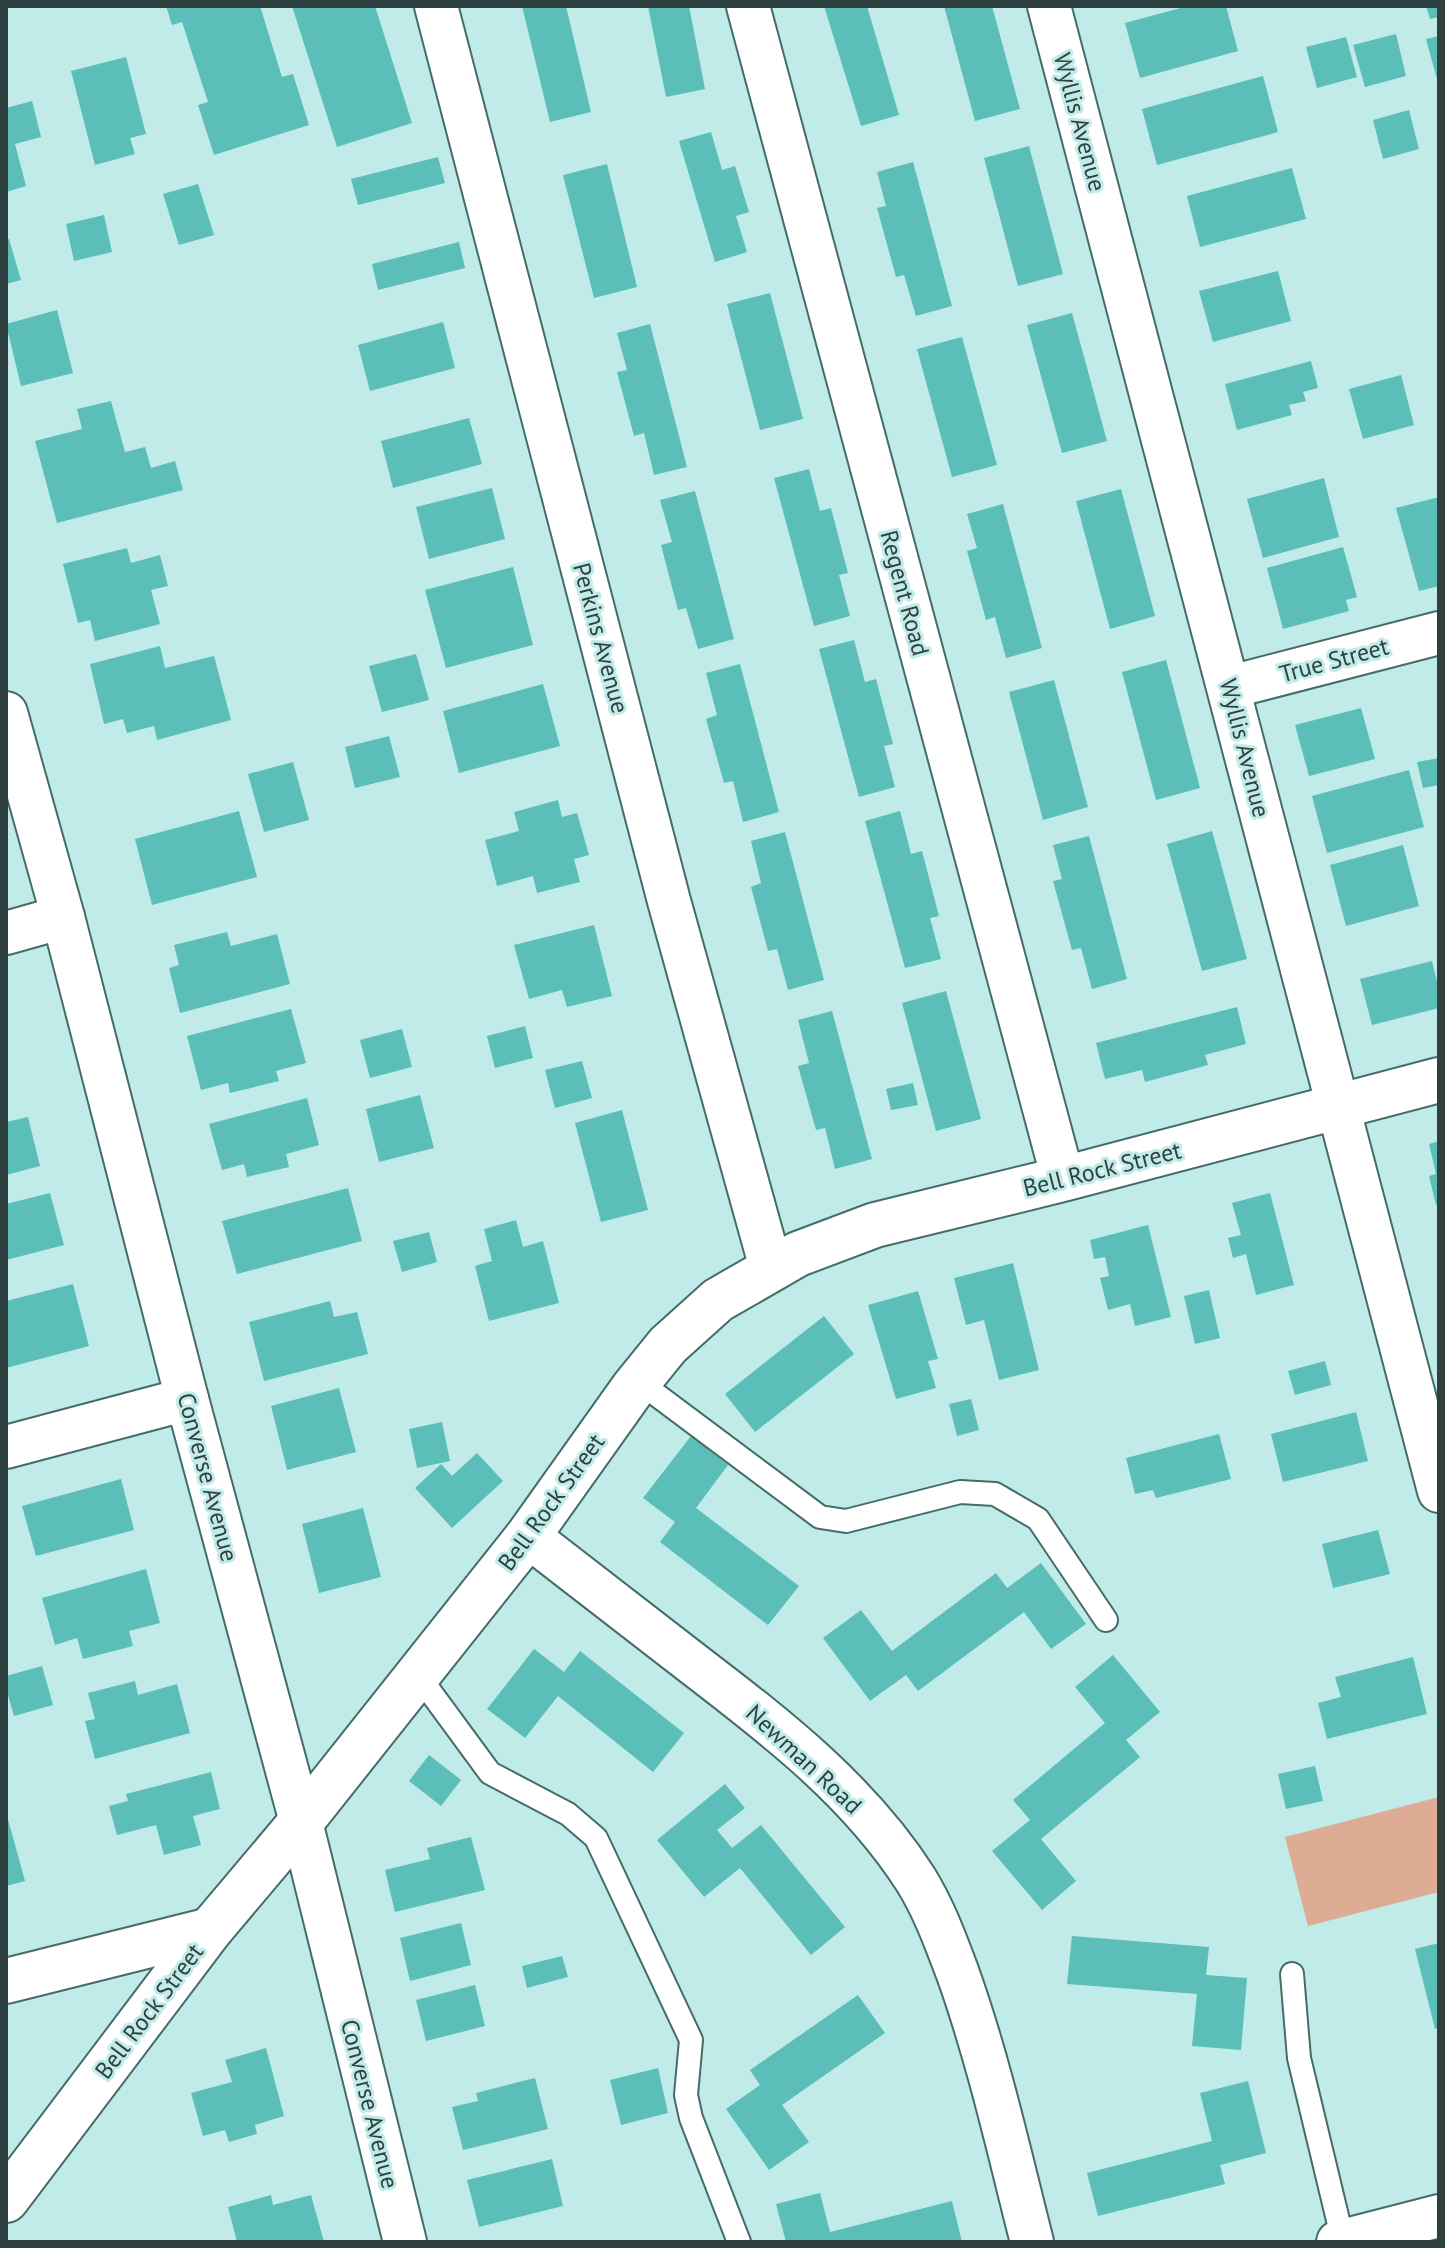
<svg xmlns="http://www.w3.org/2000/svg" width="1445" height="2248" font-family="'PT Sans',sans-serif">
<rect width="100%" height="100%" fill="#c0ebe8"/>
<polygon fill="#deab95" points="1439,1797 1439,1892 1308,1926 1285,1837"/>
<g fill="#5cbeb9">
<polygon points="166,6 260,6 282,77 293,74 309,125 214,155 198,105 208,102 182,22 172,25"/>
<polygon points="292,6 375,6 412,123 337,147"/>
<polygon points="522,6 566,6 591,112 550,122"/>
<polygon points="648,6 689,6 705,89 666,97"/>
<polygon points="824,6 867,6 899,115 861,126"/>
<polygon points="944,6 992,6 1020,109 975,121"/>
<polygon points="1188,6 1226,6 1238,51 1140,78 1125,23"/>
<polygon points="1426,6 1439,6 1439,17 1430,19"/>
<polygon points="1396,34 1406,76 1365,87 1353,45"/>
<polygon points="1439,36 1439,83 1438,83 1426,39"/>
<polygon points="1346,37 1357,77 1317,88 1306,47"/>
<polygon points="126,57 146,134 130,138 135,154 95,165 71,71"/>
<polygon points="1263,76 1278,132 1157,165 1142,109"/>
<polygon points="32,101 41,137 15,144 26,186 6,192 6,108"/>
<polygon points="1409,110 1419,149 1383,159 1373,120"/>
<polygon points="711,132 722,170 735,166 749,212 736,216 747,252 715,262 679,141"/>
<polygon points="1029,146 1063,274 1018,286 984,158"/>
<polygon points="438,157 445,183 358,205 351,179"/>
<polygon points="913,162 952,306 916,316 904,275 896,277 877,208 886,206 877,172"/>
<polygon points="607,164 637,287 594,298 563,175"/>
<polygon points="1292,168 1306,219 1200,247 1187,196"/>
<polygon points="198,184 214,235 179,245 163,194"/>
<polygon points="104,215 112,252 74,261 66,224"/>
<polygon points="9,239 21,280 6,284 6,240"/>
<polygon points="459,242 465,268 378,290 372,264"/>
<polygon points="1278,271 1291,321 1213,342 1199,291"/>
<polygon points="770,293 803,419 760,430 727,304"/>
<polygon points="57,310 73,373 21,386 6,324"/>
<polygon points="1072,313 1107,441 1062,453 1027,325"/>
<polygon points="443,322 455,368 370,391 358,345"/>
<polygon points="650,324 687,467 654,475 644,433 634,436 617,372 627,370 617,333"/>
<polygon points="962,337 997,465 952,477 917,349"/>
<polygon points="1311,361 1318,388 1303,392 1306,401 1289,405 1292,415 1237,430 1225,384"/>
<polygon points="1401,375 1414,425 1363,439 1349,389"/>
<polygon points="111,401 125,452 145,447 151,468 175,461 183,490 57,523 35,441 82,429 77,409"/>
<polygon points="469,418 482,464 393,488 381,441"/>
<polygon points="809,469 820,511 831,508 848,573 839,575 850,616 814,626 774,478"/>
<polygon points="1324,478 1339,537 1263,558 1247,499"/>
<polygon points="492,488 505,539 429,559 416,507"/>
<polygon points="1121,489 1155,616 1110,629 1076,501"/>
<polygon points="695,491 734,639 698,649 686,608 678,610 661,545 672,542 660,500"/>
<polygon points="1439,497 1439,586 1419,591 1396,508"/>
<polygon points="1003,504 1042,648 1006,658 995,617 986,620 967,551 977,548 967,514"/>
<polygon points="1343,547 1357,597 1346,600 1349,611 1283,629 1267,568"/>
<polygon points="127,548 131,563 160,555 168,586 151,590 160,624 95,641 90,620 78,623 63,564"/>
<polygon points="513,567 533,645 446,668 425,590"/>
<polygon points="854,640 865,682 876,679 893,744 884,746 895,787 859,797 819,649"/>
<polygon points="160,646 165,668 214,656 231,720 157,740 154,726 127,733 123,719 104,724 90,664"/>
<polygon points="416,654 429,700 382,712 369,666"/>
<polygon points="1166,660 1200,788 1156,800 1122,672"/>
<polygon points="740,664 779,812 743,822 733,781 724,783 706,719 717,715 706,673"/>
<polygon points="1054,680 1088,807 1043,820 1009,692"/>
<polygon points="543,684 560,746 459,773 443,711"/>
<polygon points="1361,708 1375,759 1309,776 1295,725"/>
<polygon points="389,736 400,777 355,788 345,747"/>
<polygon points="1439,758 1439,785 1423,788 1417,762"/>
<polygon points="293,762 309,820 264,832 248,774"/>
<polygon points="1409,770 1424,827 1327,853 1312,796"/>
<polygon points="558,800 562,817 577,813 589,855 574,859 580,882 537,893 533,876 497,886 485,840 519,831 514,812"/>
<polygon points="239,811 257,877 152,905 135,839"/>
<polygon points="900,811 911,854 922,851 939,916 930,918 941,959 905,968 865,821"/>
<polygon points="1212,831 1247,959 1202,971 1167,844"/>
<polygon points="785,832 824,980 788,990 777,949 768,951 751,887 761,883 751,841"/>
<polygon points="1089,836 1127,979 1092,989 1081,948 1072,950 1053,881 1062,879 1053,845"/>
<polygon points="1403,845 1419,906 1346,926 1330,865"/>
<polygon points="594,925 612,996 567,1007 562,990 529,999 514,945"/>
<polygon points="227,932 231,946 277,934 290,984 180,1013 169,968 179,965 174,945"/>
<polygon points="1432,961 1439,990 1439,1008 1372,1025 1360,979"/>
<polygon points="946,991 981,1119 936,1131 902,1003"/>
<polygon points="1237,1007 1246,1044 1205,1055 1208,1065 1145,1082 1142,1070 1105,1079 1096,1043"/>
<polygon points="291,1009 306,1063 276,1071 279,1081 230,1093 228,1083 201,1090 187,1036"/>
<polygon points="832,1011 872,1159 835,1169 825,1128 816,1130 798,1066 809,1063 798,1020"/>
<polygon points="525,1026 533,1058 495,1068 487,1036"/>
<polygon points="402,1029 412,1067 370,1078 360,1040"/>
<polygon points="582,1061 592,1098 555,1108 545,1070"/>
<polygon points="913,1083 918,1105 891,1110 886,1089"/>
<polygon points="420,1095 434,1148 379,1162 366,1109"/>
<polygon points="307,1098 319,1145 286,1154 289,1167 247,1177 244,1164 222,1170 209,1124"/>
<polygon points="622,1110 648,1210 601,1222 575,1123"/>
<polygon points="28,1117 40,1166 6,1175 6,1122"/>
<polygon points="1439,1141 1439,1204 1436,1205 1429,1176 1436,1174 1429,1144"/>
<polygon points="348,1188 362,1241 237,1274 222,1221"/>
<polygon points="50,1193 64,1245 6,1260 6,1204"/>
<polygon points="1270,1193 1294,1285 1256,1295 1246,1254 1233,1258 1228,1238 1241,1235 1232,1203"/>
<polygon points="516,1220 523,1247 543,1241 559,1303 489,1321 475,1266 492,1261 484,1229"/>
<polygon points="1148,1225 1171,1317 1135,1326 1130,1304 1108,1310 1100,1278 1109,1276 1105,1257 1094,1259 1090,1240"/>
<polygon points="429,1232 437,1262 402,1272 393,1241"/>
<polygon points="1013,1263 1039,1370 999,1380 984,1320 966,1325 954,1278"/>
<polygon points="73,1284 89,1346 6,1368 6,1301"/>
<polygon points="1209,1290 1220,1338 1195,1344 1184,1296"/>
<polygon points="918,1291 938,1359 928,1361 936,1388 896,1399 868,1305"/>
<polygon points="330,1301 334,1317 357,1312 368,1354 264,1381 249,1322"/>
<polygon points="824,1316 854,1354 755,1432 725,1394"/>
<polygon points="1325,1361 1331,1385 1295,1395 1288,1371"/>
<polygon points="339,1388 356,1452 287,1470 271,1406"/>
<polygon points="971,1399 979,1430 957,1436 949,1404"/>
<polygon points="1356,1412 1368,1461 1283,1482 1271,1434"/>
<polygon points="442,1422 450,1461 417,1468 409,1429"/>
<polygon points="1219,1434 1231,1479 1156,1498 1153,1490 1135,1494 1126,1458"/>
<polygon points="691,1436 728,1465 696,1508 799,1586 768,1625 660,1542 675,1522 643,1498"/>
<polygon points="477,1453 503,1481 452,1528 415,1488 441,1464 452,1476"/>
<polygon points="121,1479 134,1530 36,1556 22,1506"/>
<polygon points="363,1508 381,1577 319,1593 302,1524"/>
<polygon points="1378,1530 1390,1574 1333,1588 1322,1544"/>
<polygon points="1041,1563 1086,1624 1051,1649 1024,1612 918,1691 906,1675 870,1701 823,1638 861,1610 892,1651 996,1573 1007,1588"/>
<polygon points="146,1569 160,1623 129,1631 133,1646 83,1659 77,1638 55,1645 42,1598"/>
<polygon points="534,1649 564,1672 580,1651 684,1733 653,1772 558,1696 525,1738 487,1709"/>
<polygon points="1113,1655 1160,1712 1126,1740 1140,1757 1041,1839 1076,1881 1042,1910 992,1851 1030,1820 1013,1800 1105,1723 1075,1687"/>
<polygon points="1413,1657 1427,1714 1327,1739 1318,1703 1341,1697 1335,1677"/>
<polygon points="42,1666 53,1705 14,1716 6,1688 6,1676"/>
<polygon points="135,1681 138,1695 177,1684 190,1733 95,1759 85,1721 95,1719 88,1693"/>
<polygon points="429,1755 461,1780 441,1806 409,1781"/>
<polygon points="1315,1766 1323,1801 1286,1809 1278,1774"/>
<polygon points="211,1772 220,1809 193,1816 201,1845 164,1855 156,1825 117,1835 109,1806 128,1801 126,1794"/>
<polygon points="725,1784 745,1808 717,1830 732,1848 761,1825 845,1927 811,1955 740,1868 704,1897 657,1840"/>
<polygon points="6,1812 25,1881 6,1886"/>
<polygon points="471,1837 485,1890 395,1912 385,1870 430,1859 427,1848"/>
<polygon points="461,1923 471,1965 410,1981 400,1938"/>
<polygon points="1072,1936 1209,1947 1206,1975 1247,1978 1241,2050 1192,2046 1197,1994 1067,1984"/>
<polygon points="1439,1943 1439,2028 1435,2029 1415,1949"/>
<polygon points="562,1956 568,1977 527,1988 522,1966"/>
<polygon points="475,1985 485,2026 426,2041 416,2000"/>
<polygon points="858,1995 885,2033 782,2105 809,2142 769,2170 726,2109 760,2085 750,2070"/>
<polygon points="266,2048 284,2116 255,2125 257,2134 229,2142 225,2130 203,2136 191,2093 232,2082 225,2060"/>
<polygon points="658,2068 668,2113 621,2125 610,2080"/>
<polygon points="535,2078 548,2129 463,2150 452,2107 478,2101 476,2093"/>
<polygon points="1248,2081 1266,2153 1220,2165 1225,2184 1098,2216 1087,2173 1212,2141 1200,2093"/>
<polygon points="552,2159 563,2206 479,2227 467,2180"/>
<polygon points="820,2193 830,2232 952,2201 962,2242 786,2242 776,2204"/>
<polygon points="271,2195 273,2205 311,2195 324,2242 237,2242 228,2207"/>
</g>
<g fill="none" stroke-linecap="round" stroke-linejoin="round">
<defs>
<g id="lane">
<polyline points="638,1381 820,1517 846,1521 960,1492 995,1494 1038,1519 1106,1620"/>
<polyline points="418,1675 490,1773 568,1814 596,1838 691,2040 686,2095 691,2118 739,2242"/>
<polyline points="1292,1974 1299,2058 1343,2241"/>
</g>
<g id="street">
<polyline points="436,6 669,901 771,1268"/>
<polyline points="748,6 1063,1179"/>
<polyline points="1049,6 1439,1491"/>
<polyline points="1230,687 1439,633"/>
<polyline points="6,713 63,917 187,1399 301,1822 405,2242"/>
<polyline points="6,933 63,917"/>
<polyline points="6,1447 187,1399"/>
<path d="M528 1536C584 1579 640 1622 696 1666 777 1728 860 1792 916 1880 934 1909 946 1942 958 1974 989 2061 1009 2152 1032 2242"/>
<polyline points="1338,2242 1439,2216"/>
</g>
<g id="secondary">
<polyline points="6,1981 210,1930"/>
<polyline points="6,2200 210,1930 301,1822 528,1536 634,1387 668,1345 718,1300 798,1254 875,1225 1063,1179 1439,1080"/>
</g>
</defs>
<use href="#lane" stroke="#446c69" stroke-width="26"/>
<use href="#street" stroke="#446c69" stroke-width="46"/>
<use href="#secondary" stroke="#446c69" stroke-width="48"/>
<use href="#lane" stroke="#fff" stroke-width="22"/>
<use href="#street" stroke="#fff" stroke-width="42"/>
<use href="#secondary" stroke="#fff" stroke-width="44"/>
</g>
<g text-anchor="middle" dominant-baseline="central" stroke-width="6" stroke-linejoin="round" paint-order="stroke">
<g font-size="24" fill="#2e403f" stroke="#c0ebe8">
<text transform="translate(1080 122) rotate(75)">Wyllis Avenue</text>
<text transform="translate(905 593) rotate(75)">Regent Road</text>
<text transform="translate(601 638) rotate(75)">Perkins Avenue</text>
<text transform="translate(1334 660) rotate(-15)">True Street</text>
<text transform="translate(1245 748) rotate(76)">Wyllis Avenue</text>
<text transform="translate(1102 1169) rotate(-14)">Bell Rock Street</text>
<text transform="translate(208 1477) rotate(75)">Converse Avenue</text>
<text transform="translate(551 1502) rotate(-54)">Bell Rock Street</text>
<text transform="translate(804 1759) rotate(43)">Newman Road</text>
<text transform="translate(149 2011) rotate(-53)">Bell Rock Street</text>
<text transform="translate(370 2104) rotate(76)">Converse Avenue</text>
</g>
</g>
<rect width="1445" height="2248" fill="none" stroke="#2e403f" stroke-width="16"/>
</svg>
